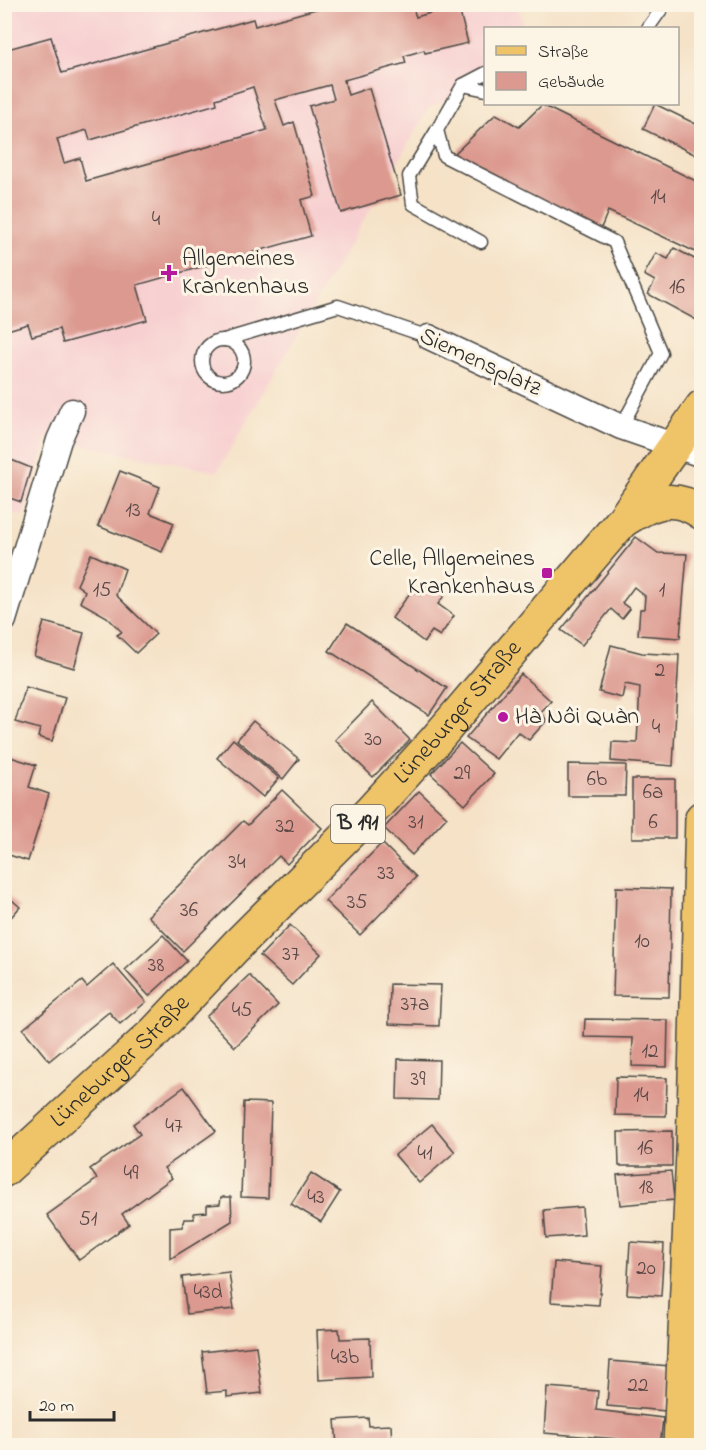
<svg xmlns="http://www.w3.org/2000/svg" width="706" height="1450" font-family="'Indie Flower',sans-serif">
<rect width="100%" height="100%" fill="#fcf5e5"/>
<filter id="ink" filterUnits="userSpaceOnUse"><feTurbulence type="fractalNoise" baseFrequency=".0167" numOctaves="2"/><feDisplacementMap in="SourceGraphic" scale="12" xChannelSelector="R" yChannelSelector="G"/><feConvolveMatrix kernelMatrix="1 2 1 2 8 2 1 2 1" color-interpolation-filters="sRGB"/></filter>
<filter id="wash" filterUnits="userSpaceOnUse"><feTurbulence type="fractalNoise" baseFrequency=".008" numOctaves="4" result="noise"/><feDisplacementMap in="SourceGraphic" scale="24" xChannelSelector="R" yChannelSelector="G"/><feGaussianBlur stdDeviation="1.35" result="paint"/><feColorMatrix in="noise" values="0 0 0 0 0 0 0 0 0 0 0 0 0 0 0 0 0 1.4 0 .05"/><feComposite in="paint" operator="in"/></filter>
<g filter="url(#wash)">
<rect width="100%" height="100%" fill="#f5e2c7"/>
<polygon fill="#f7cfd0" points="517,4 524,28 486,28 485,83 429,108 217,472 47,438 23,516 4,511 4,5"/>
<g id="blocks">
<g fill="#dc998f" fill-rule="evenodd">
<path d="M330 5H412L416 17 458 5 468 43 425 53 424 50 404 56 406 63 344 80 348 95 369 88 401 195 341 213 309 106 334 99 330 85 275 100 284 126 294 122 315 196 301 200 311 236 137 285 147 320 63 343 59 329 32 336 28 324 4 331V50L51 37 62 73 253 19 255 26ZM253 87 267 130 86 181 80 158 64 163 57 139 87 130 90 140 217 104 216 99Z"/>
<polygon points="655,104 702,127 702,158 643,129"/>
<polygon points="542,105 702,184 702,255 608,211 601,228 452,156 496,114 519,127"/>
<polygon points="674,248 702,263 702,323 648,294 655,281 644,275 656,253 668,259"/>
<polygon points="4,457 31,468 21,502 4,496"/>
<polygon points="120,471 160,487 150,513 174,523 162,552 98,526"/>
<polygon points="636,537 658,553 687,554 680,638 638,635 640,609 644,609 645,596 634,587 622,603 630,609 622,619 611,609 582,645 561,630"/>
<polygon points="91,554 125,569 116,595 156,634 136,653 117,635 122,632 107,617 80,602 85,591 77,585"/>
<polygon points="430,581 446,593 438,604 454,616 440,636 432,631 424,642 392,618 412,590 420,595"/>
<polygon points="44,622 84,633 74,668 34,656"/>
<polygon points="347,623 447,688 429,715 329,651"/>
<polygon points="611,645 642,653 679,655 673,766 611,761 612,742 637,743 640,687 625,684 622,698 599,692"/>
<polygon points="521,674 551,701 540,713 547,720 529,740 518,732 496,759 466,738"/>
<polygon points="26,687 65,698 52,741 38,737 40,729 15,722"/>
<polygon points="372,702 410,740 373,777 335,740"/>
<polygon points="253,721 299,759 283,779 237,740"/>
<polygon points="233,739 279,778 263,797 217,758"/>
<polygon points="460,743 494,774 465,805 431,774"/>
<polygon points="4,755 36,765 29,787 49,794 28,861 9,855 5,866"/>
<polygon points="568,764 626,765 625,796 568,796"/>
<rect x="632" y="779" width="43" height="59"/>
<polygon points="282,790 322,828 287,864 279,856 183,951 148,916 243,821 248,825"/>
<polygon points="419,791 447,817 412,855 384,828"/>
<polygon points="382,843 416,877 360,935 325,901"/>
<polygon points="616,887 671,889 669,997 613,996"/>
<polygon points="4,893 20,907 4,925"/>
<polygon points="290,925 321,954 292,985 260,956"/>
<polygon points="163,935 187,961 149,996 125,970"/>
<polygon points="113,964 146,1002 120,1024 109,1012 49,1061 23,1029 82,981 87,987"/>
<polygon points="249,975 278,1005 235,1047 206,1017"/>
<polygon points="390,984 441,985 439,1026 389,1024"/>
<polygon points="585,1019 668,1020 667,1067 632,1066 633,1038 584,1037"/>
<polygon points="398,1059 439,1060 438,1100 397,1099"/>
<polygon points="616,1077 667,1078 666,1116 615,1115"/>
<polygon points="184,1087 216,1131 164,1168 172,1178 122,1214 129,1224 79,1260 47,1215 97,1179 90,1169 140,1134 133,1124"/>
<polygon points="244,1102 271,1103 268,1198 241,1197"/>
<polygon points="432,1124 455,1152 419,1183 395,1155"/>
<polygon points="672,1131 672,1166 619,1166 618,1132"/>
<polygon points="671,1171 674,1200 620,1205 617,1175"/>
<polygon points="311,1173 340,1192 321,1222 291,1204"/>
<polygon points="221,1197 231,1197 232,1221 170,1259 170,1228 182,1227 184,1219 194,1219 194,1213 207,1212 207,1205 220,1204"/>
<polygon points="582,1207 584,1235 546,1238 544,1210"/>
<polygon points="630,1242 664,1244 661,1296 627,1294"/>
<polygon points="554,1262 602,1266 599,1305 551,1302"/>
<polygon points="229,1272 234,1309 187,1314 182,1277"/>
<polygon points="339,1329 340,1339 370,1338 371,1377 319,1380 317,1330"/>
<polygon points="256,1346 262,1393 227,1397 227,1391 207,1393 202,1352"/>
<polygon points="610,1361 670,1366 666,1411 607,1406"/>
<polygon points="547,1387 598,1391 596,1410 663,1418 660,1446 617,1446 617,1439 544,1433"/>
<polygon points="368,1418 369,1426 391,1425 392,1446 337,1446 335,1420"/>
</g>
</g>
</g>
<g filter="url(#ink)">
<use href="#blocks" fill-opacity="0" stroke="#494642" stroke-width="1.5"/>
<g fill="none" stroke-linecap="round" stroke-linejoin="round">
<defs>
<g id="lane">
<polyline points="648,28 665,4"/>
<polyline points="463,85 486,73"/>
<polyline points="486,90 463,85 437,130 444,156 614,242 661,353 621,427"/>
<polyline points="437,130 409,176 413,204 481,242"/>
<polyline points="224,340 338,306 429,337"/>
<circle cx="223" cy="361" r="21"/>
</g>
<g id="street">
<polyline points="429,337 621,427 702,455"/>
<polyline points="4,620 59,440 72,411"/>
</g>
<g id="primary">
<path d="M624 520C650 503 673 492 702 513"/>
<path id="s1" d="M4 1170 154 1033 237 945 371 811 434 742 623 520 702 407"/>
<polyline points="680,1446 693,1152 702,818"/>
</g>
</defs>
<use href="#lane" stroke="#494642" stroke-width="15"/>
<use href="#street" stroke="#494642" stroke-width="27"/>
<use href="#primary" stroke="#494642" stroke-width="36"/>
<use href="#lane" stroke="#fff" stroke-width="12"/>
<use href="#street" stroke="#fff" stroke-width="24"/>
<use href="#primary" stroke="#efc469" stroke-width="33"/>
</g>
</g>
<g fill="#b5179e" stroke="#fcf5e5" stroke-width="2">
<path d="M166 264h6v6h6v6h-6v6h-6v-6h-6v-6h6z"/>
<rect x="541" y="567" width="12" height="12" rx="3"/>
<circle cx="503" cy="717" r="6"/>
</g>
<g text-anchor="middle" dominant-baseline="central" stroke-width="6" stroke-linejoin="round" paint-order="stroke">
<g font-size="21" fill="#574644">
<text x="658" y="198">14</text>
<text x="156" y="220">4</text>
<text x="677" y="288">16</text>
<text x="133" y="511">13</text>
<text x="102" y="591">15</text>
<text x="662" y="591">1</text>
<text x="660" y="671">2</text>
<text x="656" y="728">4</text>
<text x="373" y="740">30</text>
<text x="462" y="774">29</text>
<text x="597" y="780">6b</text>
<text x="653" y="793">6a</text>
<text x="416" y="823">31</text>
<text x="653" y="823">6</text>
<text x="285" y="827">32</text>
<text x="237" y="863">34</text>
<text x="386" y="874">33</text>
<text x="357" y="903">35</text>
<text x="189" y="911">36</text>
<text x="642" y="942">10</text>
<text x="291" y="955">37</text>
<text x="156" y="966">38</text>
<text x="415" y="1005">37a</text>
<text x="242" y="1011">45</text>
<text x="650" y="1052">12</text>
<text x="418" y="1080">39</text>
<text x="641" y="1096">14</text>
<text x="174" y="1127">47</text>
<text x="645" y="1149">16</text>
<text x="425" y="1154">41</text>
<text x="131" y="1174">49</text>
<text x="646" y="1188">18</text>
<text x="316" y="1198">43</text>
<text x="88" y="1220">51</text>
<text x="646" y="1269">20</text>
<text x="208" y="1293">43d</text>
<text x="345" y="1358">43b</text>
<text x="638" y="1386">22</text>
</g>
<rect fill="#fcf5e5" stroke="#6a6863" stroke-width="1.5" x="331" y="805" width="54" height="38" rx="4.5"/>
<g font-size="22" font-weight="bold" fill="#2b2b2b">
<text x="358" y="824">B 191</text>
</g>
<g font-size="24" fill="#2b2b2b" stroke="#fcf5e5" text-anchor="start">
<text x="182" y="259">Allgemeines<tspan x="182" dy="28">Krankenhaus</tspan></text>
<text x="535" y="559" text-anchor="end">Celle, Allgemeines<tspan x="535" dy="28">Krankenhaus</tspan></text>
<text x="515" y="717">Hà Nôi Quàn</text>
</g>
<g font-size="24" fill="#2b2b2b" stroke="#fcf5e5">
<text transform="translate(480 363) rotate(25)">Siemensplatz</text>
<text stroke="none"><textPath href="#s1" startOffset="645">Lüneburger Straße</textPath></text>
<text stroke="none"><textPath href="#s1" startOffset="159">Lüneburger Straße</textPath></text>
</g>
</g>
<rect width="706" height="1450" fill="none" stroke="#fcf5e5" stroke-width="24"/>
<rect x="484" y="27" width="195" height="78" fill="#fcf5e5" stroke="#a8a49b" stroke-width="1.5"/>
<rect x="496" y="46" width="30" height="9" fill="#efc469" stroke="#a8a49b" stroke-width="1.5"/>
<text x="538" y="57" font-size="18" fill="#2b2b2b">Straße</text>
<rect x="496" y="72" width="30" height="18" fill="#dc998f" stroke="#a8a49b" stroke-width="1.5"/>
<text x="538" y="87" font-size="18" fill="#2b2b2b">Gebäude</text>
<path d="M30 1411v9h84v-9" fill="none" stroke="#2b2b2b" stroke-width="3"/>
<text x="39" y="1411" font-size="18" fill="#2b2b2b" stroke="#fcf5e5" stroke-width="4.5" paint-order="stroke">20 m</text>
</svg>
